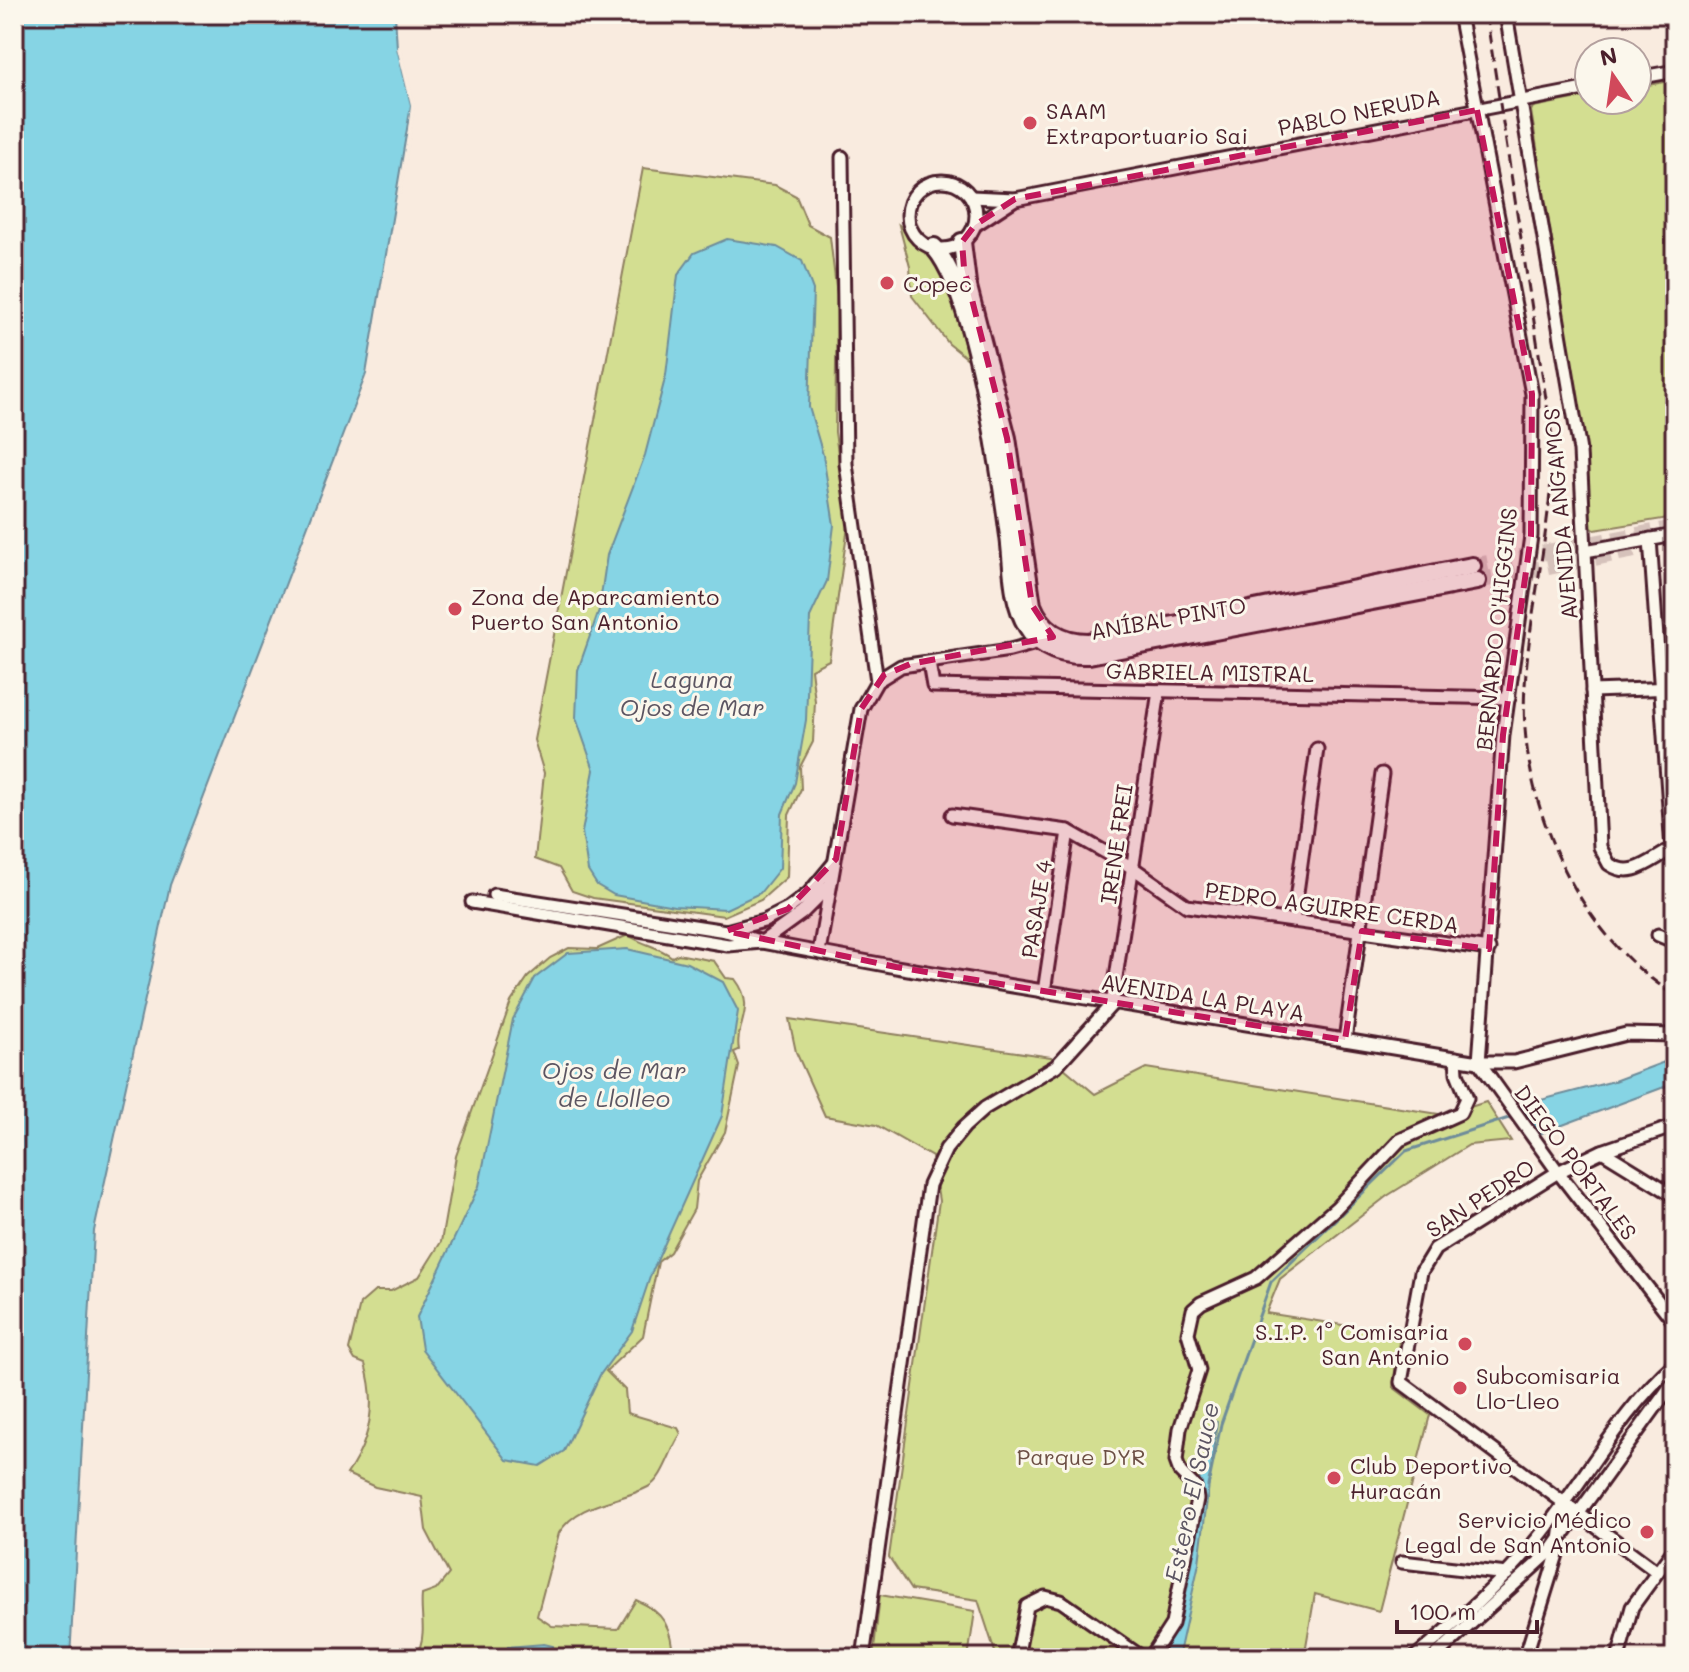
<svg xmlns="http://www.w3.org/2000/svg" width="1689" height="1672" font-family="Mali,sans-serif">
<rect width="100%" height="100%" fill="#f9ebdf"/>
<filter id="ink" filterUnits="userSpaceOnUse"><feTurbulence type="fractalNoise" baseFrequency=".0125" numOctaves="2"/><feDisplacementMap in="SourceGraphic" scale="16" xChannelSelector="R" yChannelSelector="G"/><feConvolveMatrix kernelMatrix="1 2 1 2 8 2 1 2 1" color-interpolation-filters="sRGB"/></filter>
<g filter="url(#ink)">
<g fill="#d3de91" stroke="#8e7e5e" stroke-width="2">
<polygon points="1675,80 1675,517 1595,530 1590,527 1579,408 1531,111 1533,107 1589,96 1589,100 1637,100 1637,87"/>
<polygon points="643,168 775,185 796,196 808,225 830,237 837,296 835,432 848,526 829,660 811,669 815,701 813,742 800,767 801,789 789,815 787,877 761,900 724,916 593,898 572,891 559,868 535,859 544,773 534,740"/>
<polygon points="899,225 929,251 946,276 968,359 949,344 912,296 910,267"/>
<path d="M628 935C643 945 658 946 672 957L678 954 714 961 726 978 735 979C758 1009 734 1025 739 1050L734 1052 739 1066 725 1132 697 1181 694 1209 670 1252 658 1262 643 1336 606 1371 625 1390 627 1413 678 1428 681 1434C670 1448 664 1479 648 1487 618 1503 579 1501 559 1533L537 1616 552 1626 618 1629 636 1600C664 1612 672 1628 673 1658H397L420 1647C426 1629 420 1614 422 1595L436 1590 449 1574 426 1530 422 1497 375 1487 347 1474C371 1440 377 1404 365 1364L355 1360 349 1350 360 1304 375 1291H391L419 1277 441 1242 456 1156 511 1002 528 977 550 958 569 948 597 949Z"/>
<polygon points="789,1019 1051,1057 1095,1094 1146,1068 1445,1115 1486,1102 1511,1141 1469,1145 1387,1196 1280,1279 1266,1313 1400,1334 1393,1387 1430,1415 1379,1611 1315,1594 1304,1658 997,1658 978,1600 911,1590 889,1557 939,1201 932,1157 876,1125 825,1116 796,1052"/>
<polygon points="880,1595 975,1611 968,1658 873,1658"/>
</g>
<g fill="#86d4e4" stroke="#6e8c9a" stroke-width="2">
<polygon points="14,14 395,14 397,48 411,105 366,374 170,885 94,1231 70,1658 14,1658"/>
<polygon points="727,239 777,247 802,261 813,290 809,407 823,455 834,525 827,581 810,617 806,720 795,783 782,814 780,868 760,893 726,909 674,906 614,895 597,885 588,871 582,832 594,770 576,718 578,670 599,610 607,555 645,455 666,375 678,275 694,253"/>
<polygon points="627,949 687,963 723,982 738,1011 722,1116 651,1274 632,1331 600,1375 564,1451 540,1466 507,1460 422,1349 417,1317 479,1186 513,1019 535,978 568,953"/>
<polygon points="1675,1058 1675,1083 1528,1138 1506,1109 1614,1081"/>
<polygon points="1217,1421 1199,1563 1178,1658 1158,1658 1192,1505"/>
<polygon points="544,1644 553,1646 554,1658 504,1658 508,1647"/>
</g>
<polygon fill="#f9ebdf" points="397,48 401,49 415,105 400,198 411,105"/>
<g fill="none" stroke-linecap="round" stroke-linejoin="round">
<polyline stroke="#6e8c9a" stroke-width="3" points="1208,1486 1221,1424 1271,1282 1406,1151 1515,1116"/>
<g stroke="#d6c2bb" stroke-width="16" stroke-dasharray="16 8" stroke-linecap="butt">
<polyline points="1472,566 1675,528"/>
<polyline points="1477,581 1675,542"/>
</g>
<defs>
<g id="minor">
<polyline points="1459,14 1532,394 1531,536 1503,735 1479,1062"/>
<path d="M1506 14 1580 451 1600 847 1609 864C1634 881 1653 857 1675 848"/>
<polyline points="1637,78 1675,71"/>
<polyline points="842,157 846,464 877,681"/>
<circle cx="942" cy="215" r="34"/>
<polyline points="971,197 1015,199"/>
<polyline points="975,225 1015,199 1589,88"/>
<polyline points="1650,539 1672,849"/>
<polyline points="1585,551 1675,535"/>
<polyline points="929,663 933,686 1509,698"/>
<polyline points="1592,691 1675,688"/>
<polyline points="952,815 1068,831 1133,868 1187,906 1489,949"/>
<polyline points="494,895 726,931 764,921 788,909 809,893 834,863"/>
<polyline points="472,902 728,945 762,942 802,913 830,885"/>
<polyline points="1293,921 1317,749"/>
<polyline points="726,931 762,942 896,967 1479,1062 1514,1062 1626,1034 1675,1035"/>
<polyline points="1658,935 1675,942"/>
<polyline points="819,952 861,709 877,681 901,666 1010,650 1040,642"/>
<polyline points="1044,992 1068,831"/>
<polyline points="1345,1040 1382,774"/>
<polyline points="1479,1062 1558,1172 1675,1323"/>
<polyline points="1602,1151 1675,1196"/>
<polyline points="1402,1562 1507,1574"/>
<polyline points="1656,1571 1401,1382 1421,1272 1435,1249 1558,1172 1602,1151 1675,1126"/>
<polyline points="863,1658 929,1185 946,1149 964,1127 985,1108 1056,1066 1112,1004 1159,691"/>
<polyline points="1017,1658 1027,1606 1045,1597 1061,1601 1143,1658"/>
<polyline points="1150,1658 1172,1624 1197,1499 1195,1487 1180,1472 1176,1461 1180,1429 1199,1370 1188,1333 1193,1310 1201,1303 1256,1278 1336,1208 1400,1140 1460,1113 1467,1098 1457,1073 1456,1058"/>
<path d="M1414 1658C1458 1621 1502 1583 1538 1538 1584 1482 1620 1411 1675 1363"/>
<polyline points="1433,1658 1552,1550 1675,1380"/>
<polyline points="1525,1658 1559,1548 1565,1503"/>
<polyline points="1618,1658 1632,1607 1675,1548"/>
<polyline points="1673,1658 1675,1656"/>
</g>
<g id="highway">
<path d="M962 242 967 283 1007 438 1032 605C1042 630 1061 642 1088 642L1472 566"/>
<path d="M934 247C976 295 1000 469 1009 536 1013 565 1011 600 1027 626 1040 649 1064 656 1089 655L1477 581"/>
</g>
</defs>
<use href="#minor" stroke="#4a1f2b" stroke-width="17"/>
<use href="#highway" stroke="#4a1f2b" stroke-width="22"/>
<use href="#minor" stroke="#fbf7ec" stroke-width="11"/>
<use href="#highway" stroke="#fbf7ec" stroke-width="16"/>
<path stroke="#4a1f2b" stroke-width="3" stroke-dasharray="12 6" stroke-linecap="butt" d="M1486 14 1552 437C1554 521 1530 602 1525 686 1518 782 1561 895 1632 962 1645 975 1661 985 1675 997"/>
</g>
</g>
<path fill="#c2185b" fill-opacity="0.2" stroke="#c2185b" stroke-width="6" stroke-dasharray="16 10" stroke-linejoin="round" d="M1477 110 1532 394 1531 536 1503 735 1489 949 1362 931 1345 1040 896 967 726 931 788 909 836 859 861 709 884 675 910 664 1053 637 1032 605 1007 438 964 268 962 242 975 225 1015 199Z"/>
<g fill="#d1495b" stroke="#fbf7ec" stroke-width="3">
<circle cx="1030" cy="123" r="8"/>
<circle cx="887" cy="283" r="8"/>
<circle cx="455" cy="609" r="8"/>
<circle cx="1465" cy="1344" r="8"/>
<circle cx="1460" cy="1388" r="8"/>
<circle cx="1334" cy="1478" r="8"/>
<circle cx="1647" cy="1532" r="8"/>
</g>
<g text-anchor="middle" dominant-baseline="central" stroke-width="6" stroke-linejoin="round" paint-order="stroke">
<g font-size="22" fill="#4a1f2b" stroke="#fbf7ec" text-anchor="start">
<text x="1046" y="110">SAAM<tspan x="1046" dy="25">Extraportuario Sai</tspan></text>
<text x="903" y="283">Copec</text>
<text x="471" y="596">Zona de Aparcamiento<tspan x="471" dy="25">Puerto San Antonio</tspan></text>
<text x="1449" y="1331" text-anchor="end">S.I.P. 1° Comisaria<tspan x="1449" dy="25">San Antonio</tspan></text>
<text x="1476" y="1375">Subcomisaria<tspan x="1476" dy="25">Llo-Lleo</tspan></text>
<text x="1350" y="1465">Club Deportivo<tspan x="1350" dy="25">Huracán</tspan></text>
<text x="1631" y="1519" text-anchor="end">Servicio Médico<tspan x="1631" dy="25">Legal de San Antonio</tspan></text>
</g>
<g font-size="22" fill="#4a1f2b" stroke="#fbf7ec">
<text transform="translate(1359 112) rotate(-11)">PABLO NERUDA</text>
<text transform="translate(1560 514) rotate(-95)">AVENIDA ANGAMOS</text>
<text transform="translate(1168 618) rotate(-10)">ANÍBAL PINTO</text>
<text transform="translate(1496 629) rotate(-84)">BERNARDO O'HIGGINS</text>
<text transform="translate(1210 672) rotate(1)">GABRIELA MISTRAL</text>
<text transform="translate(1116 844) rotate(-82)">IRENE FREI</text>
<text transform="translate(1332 907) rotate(8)">PEDRO AGUIRRE CERDA</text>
<text transform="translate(1036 909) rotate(-81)">PASAJE 4</text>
<text transform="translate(1203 997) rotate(9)">AVENIDA LA PLAYA</text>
<text transform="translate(1576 1162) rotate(53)">DIEGO PORTALES</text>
<text transform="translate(1480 1198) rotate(-33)">SAN PEDRO</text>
</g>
<g font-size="22" fill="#6c4f44" stroke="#fbf7ec">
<text x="1081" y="1456">Parque DYR</text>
</g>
<g font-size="24" font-style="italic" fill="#5c5562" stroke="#fbf7ec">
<text x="692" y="678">Laguna<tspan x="692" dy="28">Ojos de Mar</tspan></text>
<text x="614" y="1069">Ojos de Mar<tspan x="614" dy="28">de Llolleo</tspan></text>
<text transform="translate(1191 1492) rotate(-78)">Estero El Sauce</text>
</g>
</g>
<rect width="1689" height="1672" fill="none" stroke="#fbf7ec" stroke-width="48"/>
<rect x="24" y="24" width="1641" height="1624" fill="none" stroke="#4a1f2b" stroke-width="3" filter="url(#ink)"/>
<g transform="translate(1613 76) rotate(347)"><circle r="38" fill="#fbf7ec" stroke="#b4a19f" stroke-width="2"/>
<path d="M0-6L14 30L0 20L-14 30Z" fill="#d1495b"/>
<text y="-12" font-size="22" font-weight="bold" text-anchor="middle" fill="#4a1f2b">N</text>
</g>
<path d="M1397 1620v12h140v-12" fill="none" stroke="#4a1f2b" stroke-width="4"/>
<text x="1409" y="1620" font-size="24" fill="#4a1f2b" stroke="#fbf7ec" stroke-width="6" paint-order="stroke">100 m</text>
</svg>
